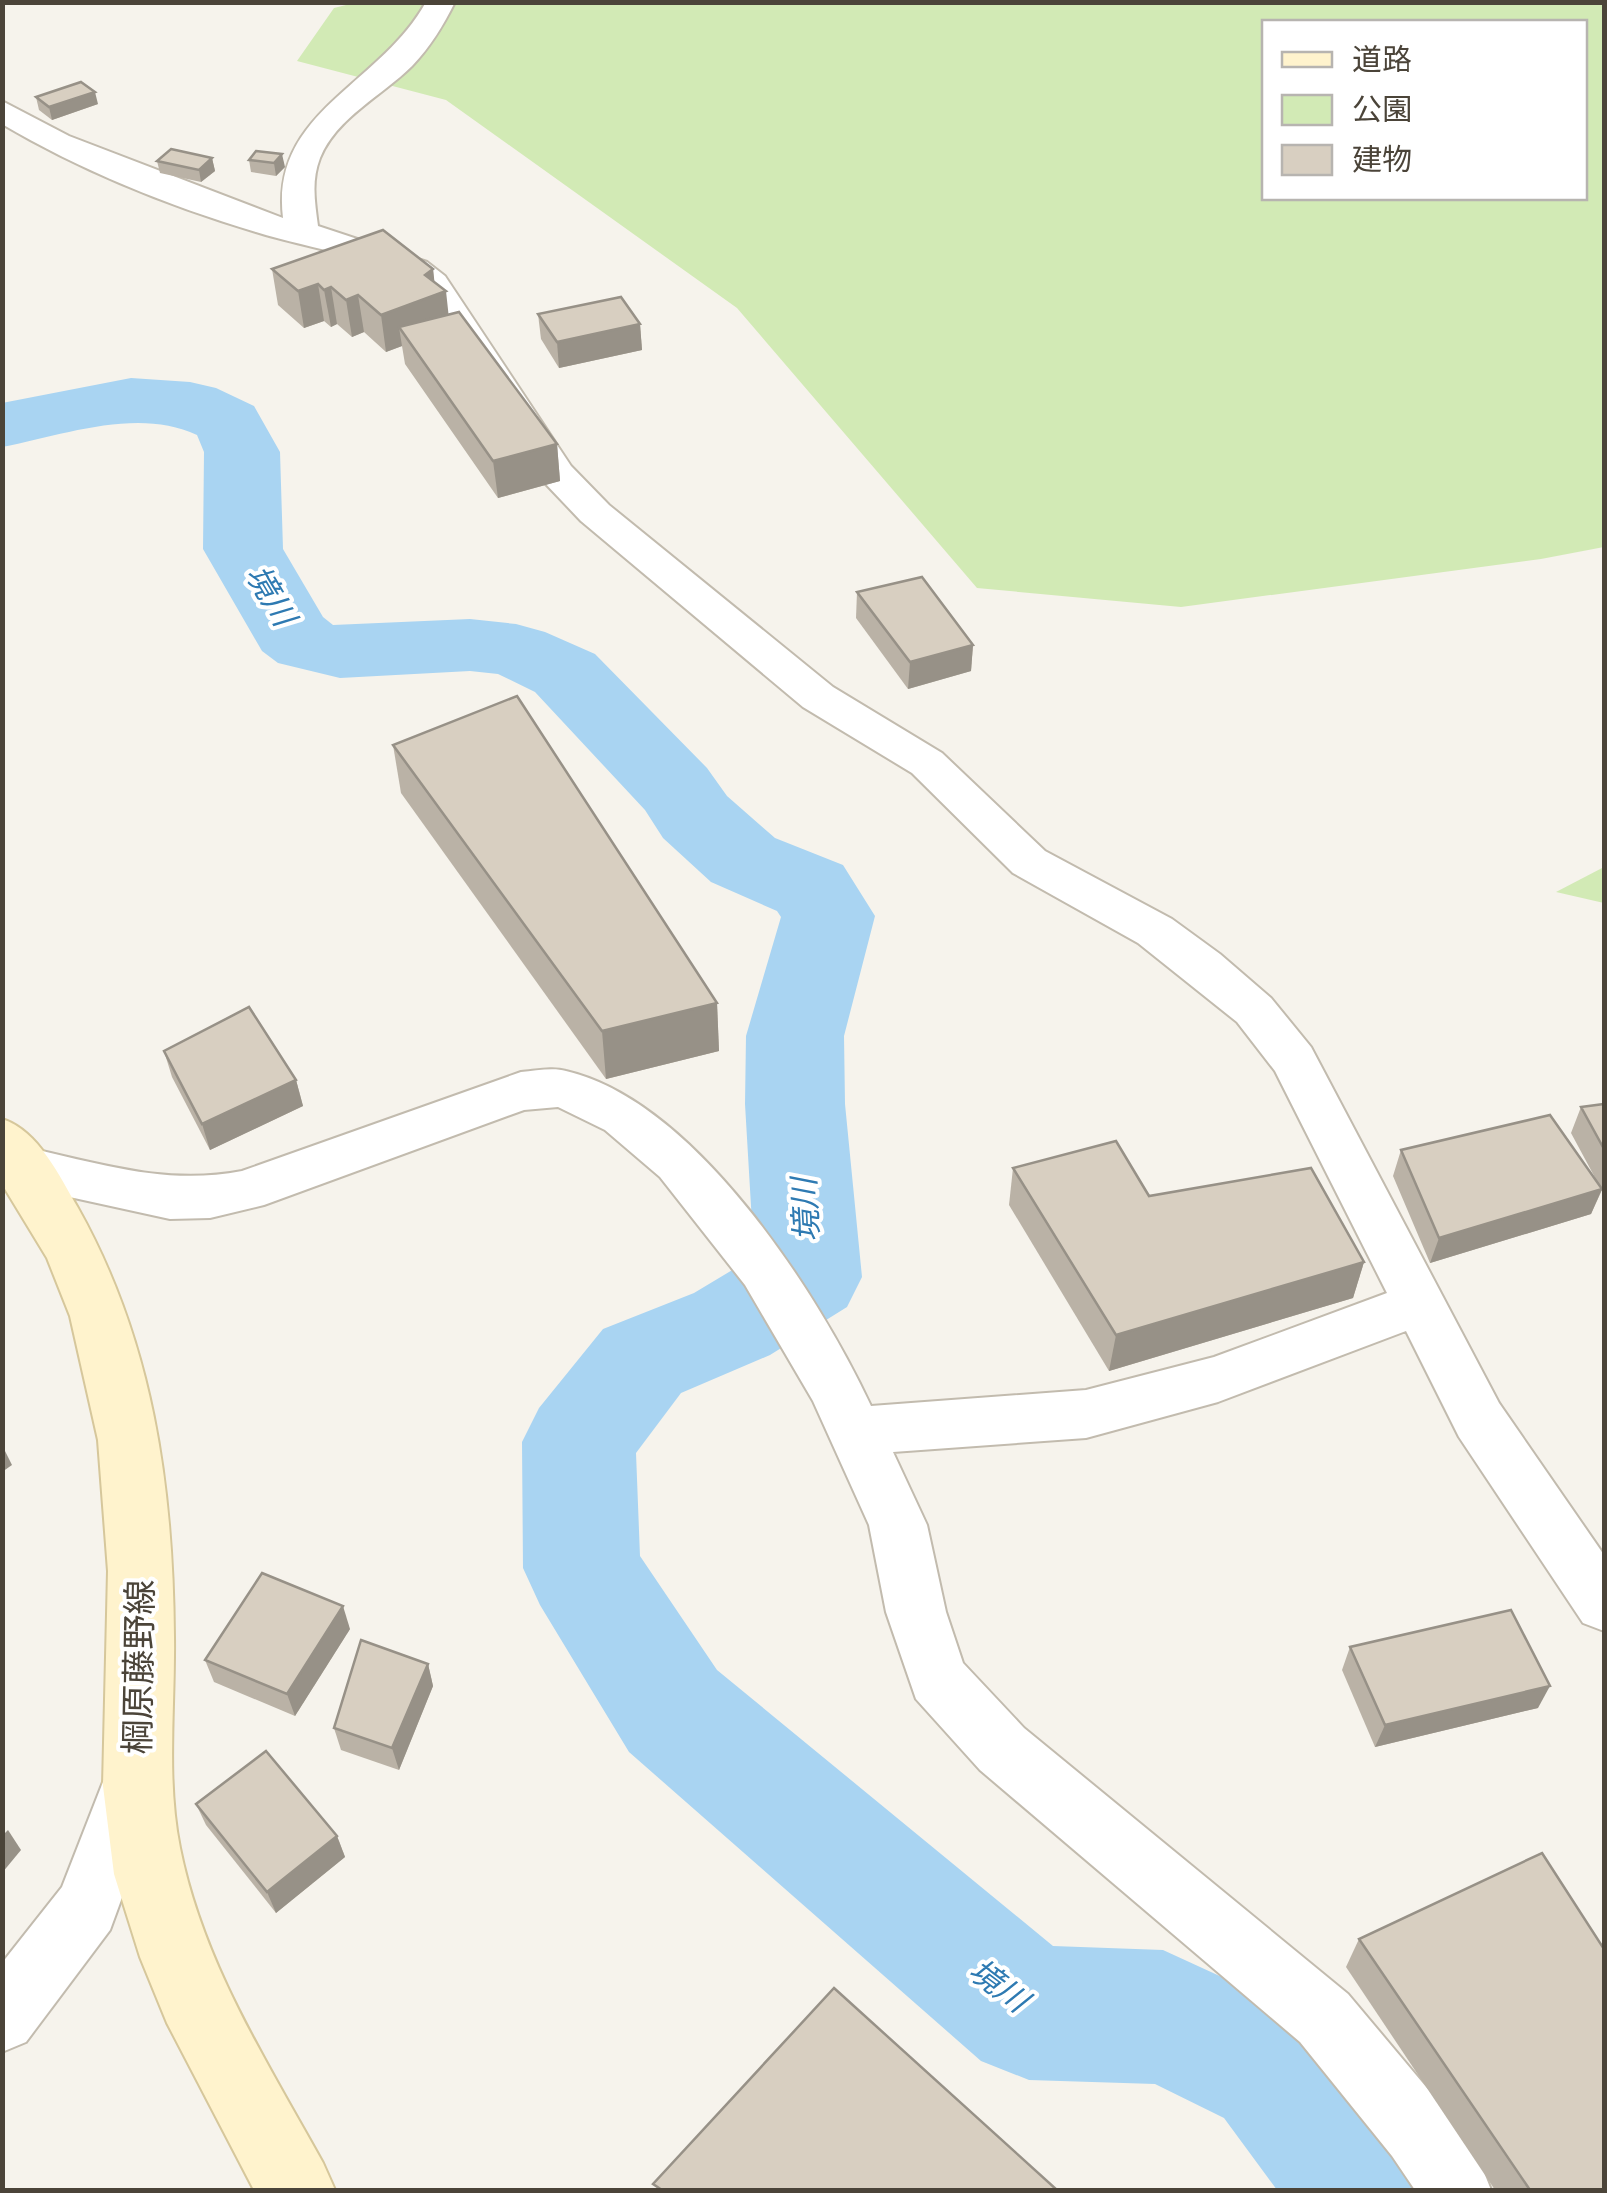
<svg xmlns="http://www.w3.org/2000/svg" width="1607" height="2193" font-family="'Asap Condensed','Noto Sans JP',sans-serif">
<rect width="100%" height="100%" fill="#f6f3ec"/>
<g fill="#d2eab5" fill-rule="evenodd">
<path d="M354 3H1604V547L1541 559 1181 607 977 588 737 308 446 100 297 61 334 8ZM1264 22H1584V198H1264Z"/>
<polygon points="1604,867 1604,903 1556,892"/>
</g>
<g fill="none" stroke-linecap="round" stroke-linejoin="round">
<path fill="#a9d4f2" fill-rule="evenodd" d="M131 378 190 382 216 388 254 406 280 452 283 549 323 617 333 625 470 619 516 624 545 632 595 654 707 768 727 796 775 838 843 865 875 916 844 1036 845 1104 862 1277 847 1307 770 1355 681 1393 636 1453 640 1556 717 1670 1053 1946 1163 1950 1320 2022 1413 2140 1433 2190H1277L1224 2118 1155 2084 1029 2080 981 2061 629 1752 540 1605 523 1568 522 1442 539 1408 603 1329 694 1293 754 1257 745 1104 746 1036 781 917 777 911 711 882 663 838 645 810 535 692 498 674 470 671 340 678 278 663 262 651 203 549 204 452 197 435C138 407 64 435 2 447V403Z"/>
<defs>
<g id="minor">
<path d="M426 2H455C443 26 431 46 412 66 383 95 336 118 320 158 311 181 315 203 318 226L427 262 445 276 571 466 609 505 833 687 942 753 1045 851 1172 919 1220 954 1271 998 1311 1047 1499 1403 1604 1555V1631L1583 1623 1459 1437 1406 1331 1218 1402 1086 1438 893 1452 927 1525 946 1612 963 1663 1024 1728 1348 1994 1442 2106 1481 2165 1491 2190H1415L1392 2156 1300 2042 980 1770 916 1699 886 1612 869 1525 813 1401 745 1285 660 1177 605 1130 558 1107 524 1110 264 1205 210 1218 170 1219 24 1187 6 1181 2 1159 6 1153 24 1147C99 1163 165 1186 242 1171L521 1072C535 1071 553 1067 566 1071 695 1101 818 1293 871 1406L1086 1390 1214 1357 1387 1293 1275 1071 1237 1022 1138 943 1013 873 912 773 803 707 581 521 543 481 421 290C376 255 309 249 256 232 169 206 80 170 2 124V101L69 136 283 218C270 111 380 86 426 2Z"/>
<polygon points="134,1750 156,1759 165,1780 110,1930 26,2042 2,2052 2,1963 62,1887 112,1759"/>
</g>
<path id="secondary" d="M2 1119C38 1130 60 1177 78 1208 153 1342 173 1486 174 1637 175 1707 166 1779 180 1848 203 1963 267 2062 323 2163L335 2190H254L167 2023 140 1957 114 1874 103 1786 108 1571 98 1440 70 1316 47 1258 2 1184Z"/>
</defs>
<use href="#minor" stroke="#c2bbae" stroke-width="4"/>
<use href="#secondary" stroke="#d6c79b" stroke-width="4"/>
<use href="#minor" fill="#fff" fill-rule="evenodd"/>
<use href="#secondary" fill="#fff3cd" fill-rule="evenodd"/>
</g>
<g fill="#bab2a6">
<polygon points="36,97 98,104 52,120 39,110"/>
<polygon points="256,151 285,167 276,176 251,172 249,160"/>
<polygon points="212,158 215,171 201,182 160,173 157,161"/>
<polygon points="272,269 433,269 434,282 448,314 557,444 560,481 498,498 405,364 402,346 386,352 364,332 352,337 337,324 331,327 324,321 304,328 278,305"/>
<polygon points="538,314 640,324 642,350 559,368 541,339"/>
<polygon points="857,592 973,645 971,671 908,689 856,618"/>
<polygon points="393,745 717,1003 719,1051 606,1079 401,793"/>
<polygon points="164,1051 296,1080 303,1106 210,1150 172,1077"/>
<polygon points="1604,1104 1604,1195 1602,1190 1591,1214 1430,1263 1393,1176 1401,1150 1599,1185 1571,1133 1581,1107"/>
<polygon points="1013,1168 1149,1196 1364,1262 1353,1298 1109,1371 1009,1205"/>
<polygon points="350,1629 295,1716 214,1682 205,1660"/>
<polygon points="1350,1647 1538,1708 1375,1747 1342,1670"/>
<polygon points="428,1664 433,1686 399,1770 341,1750 334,1728"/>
<polygon points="196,1804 337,1836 345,1857 276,1913 206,1825"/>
<polygon points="1359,1939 1604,2190 1495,2190 1346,1967"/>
</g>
<g fill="#979187">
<polygon points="95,92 98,104 52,120 49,107"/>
<polygon points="282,154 285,167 276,176 274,163"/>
<polygon points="212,158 215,171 201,182 199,170"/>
<polygon points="433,269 436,295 446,291 450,328 399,327 402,346 386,352 381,315"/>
<polygon points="318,284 324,321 304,328 298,291"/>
<polygon points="331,287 337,324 331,327 324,290"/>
<polygon points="358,295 364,332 352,337 346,300"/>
<polygon points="640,324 642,350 559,368 557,342"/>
<polygon points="557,444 560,481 498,498 493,461"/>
<polygon points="973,645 971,671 908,689 910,662"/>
<polygon points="717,1003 719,1051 606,1079 602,1031"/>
<polygon points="296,1080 303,1106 210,1150 202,1124"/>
<polygon points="1602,1189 1591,1214 1430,1263 1439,1238"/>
<polygon points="1364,1262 1353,1298 1109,1371 1116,1335"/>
<polygon points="2,1445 12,1465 2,1472"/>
<polygon points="343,1606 350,1629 295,1716 287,1694"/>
<polygon points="428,1664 433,1686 399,1770 392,1748"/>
<polygon points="1550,1686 1538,1708 1375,1747 1385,1725"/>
<polygon points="8,1830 21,1850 2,1873 2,1836"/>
<polygon points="337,1836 345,1857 276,1913 267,1892"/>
</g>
<g fill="#d8cfc1" stroke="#979187" stroke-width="2.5">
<polygon points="81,82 95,92 49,107 36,97"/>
<polygon points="171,149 212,158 199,170 157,161"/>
<polygon points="256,151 282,154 274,163 249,160"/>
<polygon points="383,230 433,269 425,275 446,291 381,315 358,295 346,300 331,287 324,290 318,284 298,291 272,269"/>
<polygon points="621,297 640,324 557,342 538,314"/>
<polygon points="459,312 557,444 493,461 399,327"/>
<polygon points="922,577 973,645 910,662 857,592"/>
<polygon points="517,696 717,1003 602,1031 393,745"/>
<polygon points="249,1007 296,1080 202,1124 164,1051"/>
<polygon points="1604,1104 1604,1149 1581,1107"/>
<polygon points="1550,1115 1602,1189 1439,1238 1401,1150"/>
<polygon points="1116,1141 1149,1196 1311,1168 1364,1262 1116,1335 1013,1168"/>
<polygon points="262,1573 343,1606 287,1694 205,1660"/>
<polygon points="1511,1610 1550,1686 1385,1725 1350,1647"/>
<polygon points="361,1640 428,1664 392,1748 334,1728"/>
<polygon points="266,1751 337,1836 267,1892 196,1804"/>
<polygon points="1542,1853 1604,1949 1604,2190 1530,2190 1359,1939"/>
<polygon points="834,1988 1057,2190 662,2190 653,2184"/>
</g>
<g text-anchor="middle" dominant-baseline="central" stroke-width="8" stroke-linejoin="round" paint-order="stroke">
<g font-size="32" font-style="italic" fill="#2e7ab2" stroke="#fff">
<text transform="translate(271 595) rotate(59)">境川</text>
<text transform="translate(805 1210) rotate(-93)">境川</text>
<text transform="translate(999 1985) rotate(37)">境川</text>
</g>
<g font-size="35" fill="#4b4439" stroke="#fff">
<text transform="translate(138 1667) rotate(-89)">棡原藤野線</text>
</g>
</g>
<rect width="1607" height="2193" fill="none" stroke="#4b4439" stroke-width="10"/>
<rect x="1262" y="20" width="325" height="180" fill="#ffffff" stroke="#b7b4b0" stroke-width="2.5"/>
<rect x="1282" y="52" width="50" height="15" fill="#fff3cd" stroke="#b7b4b0" stroke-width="2.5"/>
<text x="1352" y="70" font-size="30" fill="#4b4439">道路</text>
<rect x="1282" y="95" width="50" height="30" fill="#d2eab5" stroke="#b7b4b0" stroke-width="2.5"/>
<text x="1352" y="120" font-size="30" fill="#4b4439">公園</text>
<rect x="1282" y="145" width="50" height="30" fill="#d8cfc1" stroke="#b7b4b0" stroke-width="2.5"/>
<text x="1352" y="170" font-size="30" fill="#4b4439">建物</text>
</svg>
